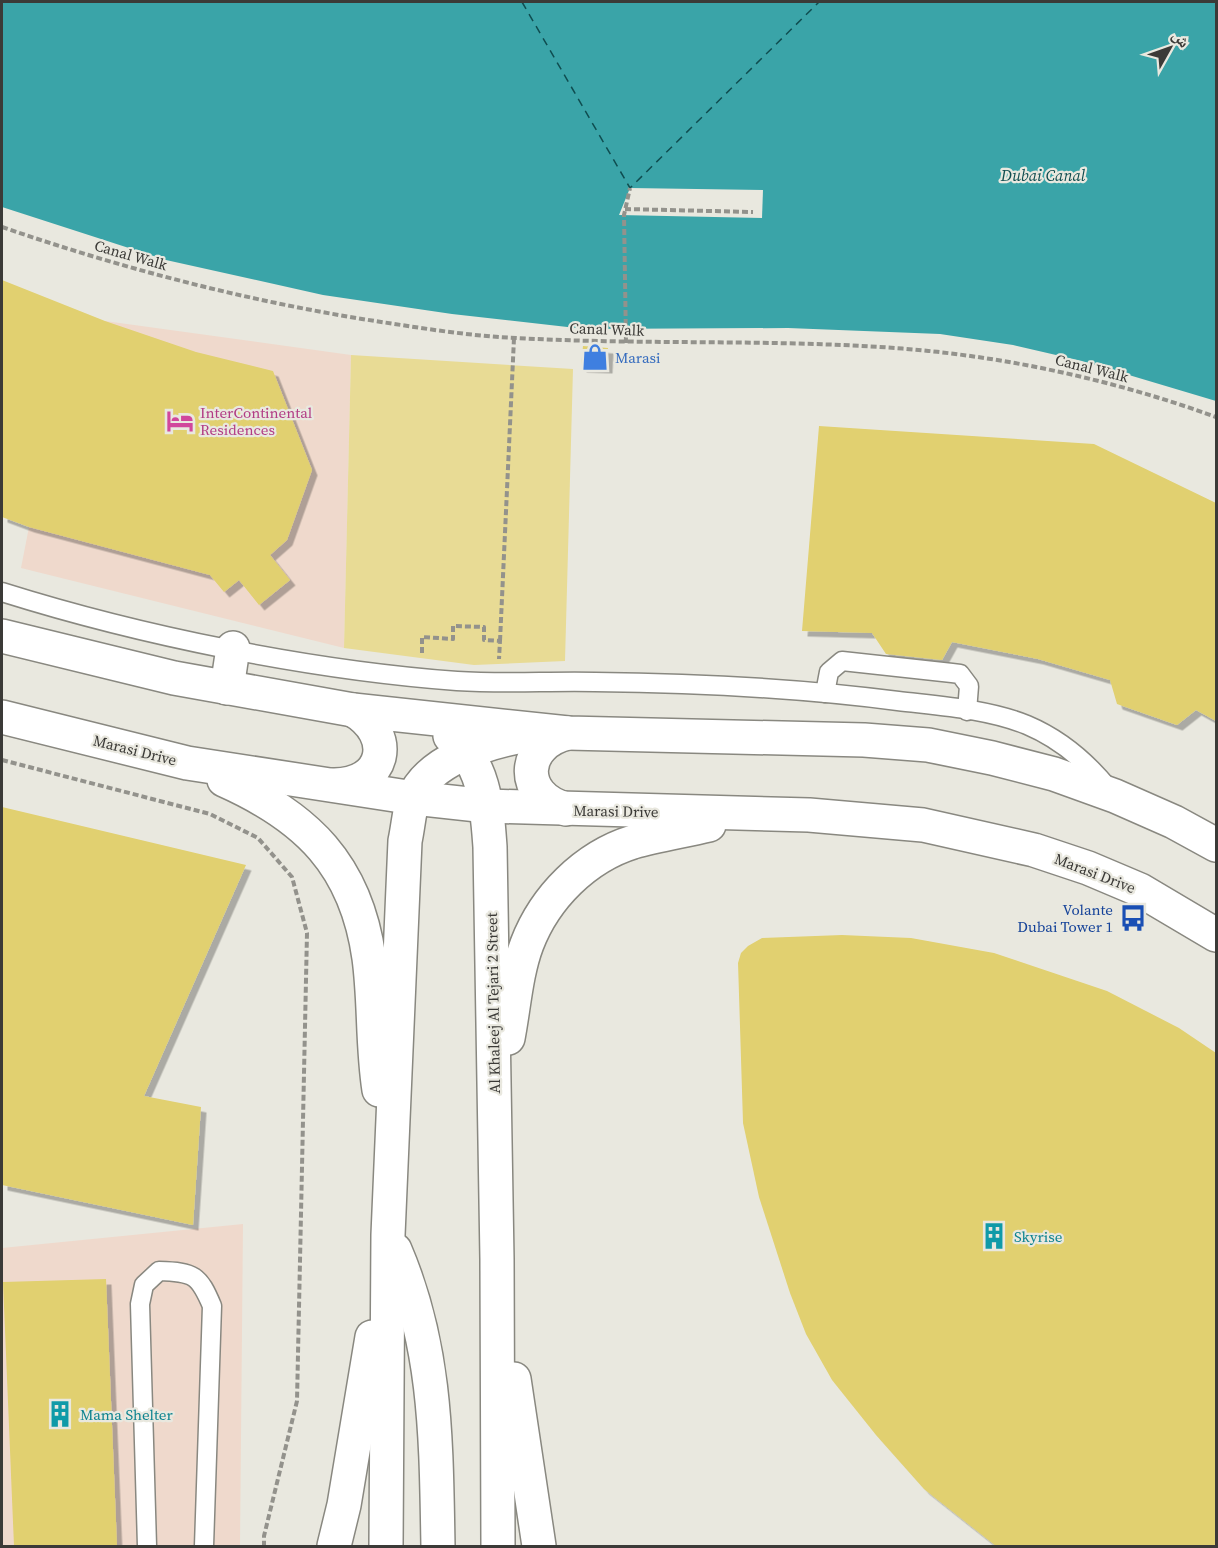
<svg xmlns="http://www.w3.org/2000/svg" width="1218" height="1548" font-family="'Source Serif 4','Noto Naskh Arabic',serif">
<defs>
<filter id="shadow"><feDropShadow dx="5.5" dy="5.5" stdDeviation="0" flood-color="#0004"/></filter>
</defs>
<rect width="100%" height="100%" fill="#e9e8df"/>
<g fill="#efd9cc">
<polygon points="105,321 351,355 344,648 21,568 29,527"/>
<polygon points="243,1224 240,1546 2,1546 2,1248"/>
</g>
<polygon fill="#e8db95" points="351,355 573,369 565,661 474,665 344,648"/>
<polygon fill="#3aa4a8" points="2,2 1216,2 1216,401 1082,361 1013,345 940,334 788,328 585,329 452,314 323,295 166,260 2,207"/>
<polygon fill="#e9e8df" points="630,188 763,190 762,218 619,215"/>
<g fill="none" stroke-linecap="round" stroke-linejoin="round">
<polyline stroke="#0f4d50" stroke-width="1.5" stroke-dasharray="8 6" stroke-linecap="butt" points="522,2 630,188 819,2"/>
</g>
<g fill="#e1d070" filter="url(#shadow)">
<polygon points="2,280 105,321 196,352 273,371 312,470 287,540 270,555 290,580 259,605 239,580 224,592 210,575 29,527 2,517"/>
<polygon points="583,346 608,348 607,368 581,367"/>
<polygon points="819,426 1094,444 1216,503 1216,721 1196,710 1177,725 1117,704 1110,680 1038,659 952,642 942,660 886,654 872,633 802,631"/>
<polygon points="2,807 246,865 144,1096 201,1107 193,1225 2,1185"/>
<polygon points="842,935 911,938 994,953 1107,991 1179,1028 1216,1053 1216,1546 996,1546 924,1489 876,1435 832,1380 806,1334 790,1293 759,1197 743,1123 738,963 741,953 748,946 762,938"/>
<polygon points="106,1279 117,1546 14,1546 3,1282"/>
</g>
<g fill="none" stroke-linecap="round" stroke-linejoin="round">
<defs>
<g id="service">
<path d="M2 592C142 636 310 670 457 681 503 684 549 681 595 682 696 683 798 688 898 701 940 706 988 709 1027 725 1060 739 1086 761 1108 788"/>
<polyline points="825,693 829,672 842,661 952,673 960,674 969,686 967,711"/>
<path d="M147 1546 140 1304 144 1285 159 1271C194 1272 199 1275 212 1306L204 1546"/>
</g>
<g id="tertiary">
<polyline points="2,636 174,678 353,710 568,733 864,740 928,745 992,758 1054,774 1115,796 1174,822 1216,845"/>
<polyline points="227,688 233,648"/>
<polyline points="2,717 187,763 414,798 487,806 809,815 923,825 1034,850 1088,868 1140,890 1216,935"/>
<path d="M450 736C485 764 487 806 490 847L497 1259 498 1546"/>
<path d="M224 780C307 817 356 865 369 958 375 1002 372 1045 379 1090"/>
<path d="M334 785C386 785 396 735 353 710"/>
<path d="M566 809C518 796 521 744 568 733"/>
<path d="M508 1038C514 1007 516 973 527 944 545 897 585 857 633 842 658 835 684 831 709 825"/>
<path d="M395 1250C437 1348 436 1442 438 1546"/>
<polyline points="514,1379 539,1546"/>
<polyline points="334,1546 344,1505 372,1337"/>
<path d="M386 1546 388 1235 405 841C408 827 409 812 413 799 427 761 487 742 523 736"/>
</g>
</defs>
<use href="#service" stroke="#898880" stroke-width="21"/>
<use href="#tertiary" stroke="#898880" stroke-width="36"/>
<g stroke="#93928c" stroke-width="4" stroke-dasharray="6 3" stroke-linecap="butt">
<polyline points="625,209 753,212"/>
<path d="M2 227C124 269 247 301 375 321 421 328 469 336 516 338 643 345 770 339 895 348 1005 356 1114 380 1216 417"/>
<polyline points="626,343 624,215 630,188"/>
<polyline points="500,641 514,338"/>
<polyline points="422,653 422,637 453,639 453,626 484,627 484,640 500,641 499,659"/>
<polyline points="2,760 210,814 258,838 292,877 307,933 297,1401 264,1536 264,1546"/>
</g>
<use href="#service" stroke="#fff" stroke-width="18"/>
<use href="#tertiary" stroke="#fff" stroke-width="33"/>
</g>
<defs>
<symbol id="shop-bare" viewBox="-9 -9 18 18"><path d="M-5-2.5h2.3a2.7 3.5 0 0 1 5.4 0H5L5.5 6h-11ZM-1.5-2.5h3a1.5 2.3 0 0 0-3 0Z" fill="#3f7fe0" stroke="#e9e8df" stroke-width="2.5" paint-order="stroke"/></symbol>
<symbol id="hotel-bare" viewBox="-9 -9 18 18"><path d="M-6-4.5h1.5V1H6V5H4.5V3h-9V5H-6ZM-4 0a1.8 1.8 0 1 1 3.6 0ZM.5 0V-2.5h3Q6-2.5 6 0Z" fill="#d1479c" stroke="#e9e8df" stroke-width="2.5" paint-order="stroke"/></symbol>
<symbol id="bus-bare" viewBox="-9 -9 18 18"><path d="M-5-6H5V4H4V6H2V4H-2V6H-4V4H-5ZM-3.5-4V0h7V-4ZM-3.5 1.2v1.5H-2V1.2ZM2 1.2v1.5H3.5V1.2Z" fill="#1a4fb4" stroke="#e9e8df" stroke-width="2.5" paint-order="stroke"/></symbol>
<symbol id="building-bare" viewBox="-9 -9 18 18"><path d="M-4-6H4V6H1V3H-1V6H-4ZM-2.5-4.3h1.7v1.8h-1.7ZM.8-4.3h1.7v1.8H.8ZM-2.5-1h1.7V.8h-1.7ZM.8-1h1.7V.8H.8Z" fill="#0f9aa8" stroke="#e9e8df" stroke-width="2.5" paint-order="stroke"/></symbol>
</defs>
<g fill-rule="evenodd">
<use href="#shop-bare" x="576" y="338" width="38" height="38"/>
<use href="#hotel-bare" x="161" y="402" width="38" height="38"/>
<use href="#bus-bare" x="1114" y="899" width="38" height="38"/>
<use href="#building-bare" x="975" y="1217" width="38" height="38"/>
<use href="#building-bare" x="41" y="1395" width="38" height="38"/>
</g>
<g text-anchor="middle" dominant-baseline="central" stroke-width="4.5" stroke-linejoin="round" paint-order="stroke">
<g font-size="15" fill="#3b3a37" stroke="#e9e8df">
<text transform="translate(131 255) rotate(16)">Canal Walk</text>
<text transform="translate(607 329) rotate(2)">Canal Walk</text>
<text transform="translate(1092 368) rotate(14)">Canal Walk</text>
<text transform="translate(135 750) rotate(14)">Marasi Drive</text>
<text transform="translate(616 811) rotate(1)">Marasi Drive</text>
<text transform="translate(1095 873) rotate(21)">Marasi Drive</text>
<text transform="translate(493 1003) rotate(-91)">Al Khaleej Al Tejari 2 Street</text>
</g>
<g font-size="15" fill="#366cbe" stroke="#e9e8df" text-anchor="start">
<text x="615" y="357">Marasi</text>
</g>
<g font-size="15" fill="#b23c85" stroke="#e9e8df" text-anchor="start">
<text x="200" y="412">InterContinental<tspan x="200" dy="17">Residences</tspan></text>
</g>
<g font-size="15" fill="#164399" stroke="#e9e8df" text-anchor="end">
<text x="1113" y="909">Volante<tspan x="1113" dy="17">Dubai Tower 1</tspan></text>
</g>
<g font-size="15" fill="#0d838f" stroke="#e9e8df" text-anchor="start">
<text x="1014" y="1236">Skyrise</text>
<text x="80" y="1414">Mama Shelter</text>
</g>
<g font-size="16" font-style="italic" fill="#0f4d50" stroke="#e9e8df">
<text x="1043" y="175">Dubai Canal</text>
</g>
</g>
<rect width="1218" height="1548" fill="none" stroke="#3b3a37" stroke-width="6"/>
<g transform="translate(1170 48) rotate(50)" stroke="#e9e8df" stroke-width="4.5" paint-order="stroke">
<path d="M0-4.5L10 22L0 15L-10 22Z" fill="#3b3a37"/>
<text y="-9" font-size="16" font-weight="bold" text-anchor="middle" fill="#3b3a37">ش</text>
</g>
</svg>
